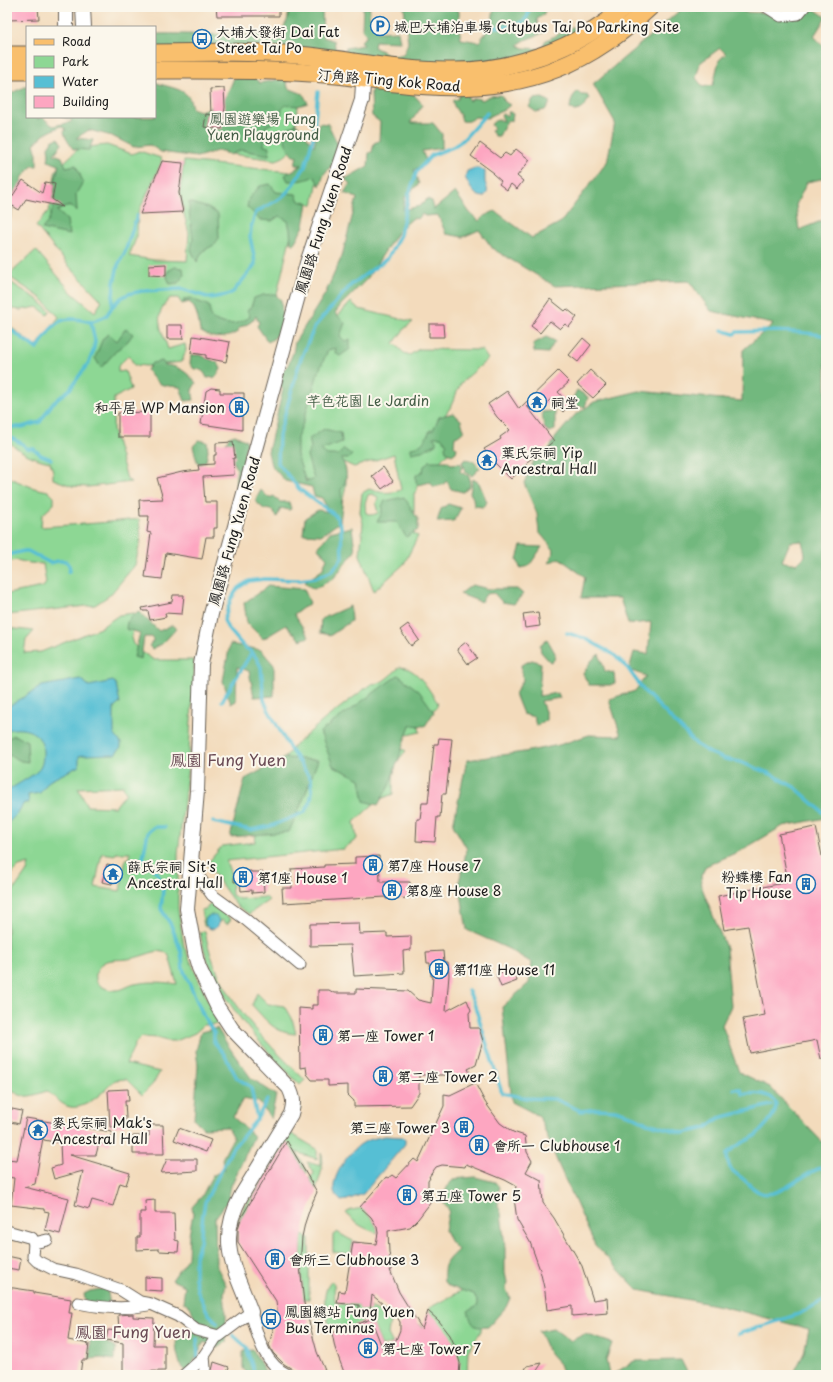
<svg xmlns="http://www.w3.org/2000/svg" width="833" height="1382" font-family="'Playpen Sans','LXGW WenKai TC',sans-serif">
<rect width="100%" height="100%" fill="#fbf7ec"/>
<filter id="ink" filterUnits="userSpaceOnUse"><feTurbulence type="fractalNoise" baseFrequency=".025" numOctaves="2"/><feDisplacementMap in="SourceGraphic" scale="8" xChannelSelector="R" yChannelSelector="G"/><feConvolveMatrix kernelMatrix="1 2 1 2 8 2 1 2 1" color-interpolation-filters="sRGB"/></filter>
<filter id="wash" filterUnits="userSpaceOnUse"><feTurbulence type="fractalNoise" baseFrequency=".012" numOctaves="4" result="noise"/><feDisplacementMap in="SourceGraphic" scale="16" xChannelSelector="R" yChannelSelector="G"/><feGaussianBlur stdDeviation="0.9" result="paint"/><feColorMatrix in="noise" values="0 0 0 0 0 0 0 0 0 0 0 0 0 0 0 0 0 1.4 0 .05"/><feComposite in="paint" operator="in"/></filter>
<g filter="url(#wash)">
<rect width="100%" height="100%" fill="#f3dbbc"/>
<g fill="#8dd794" stroke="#547a58" fill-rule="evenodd">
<path d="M232 89 299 98 293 145C289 154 285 157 276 160L224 153Z"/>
<path d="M107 145 132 154 139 151 161 158 162 162 138 213 137 236 129 256 154 260 187 261 189 233 184 214 180 191 184 161 319 175 313 205 304 201 293 226 277 294 275 298 249 323 235 329 202 324 196 312 195 306 190 302 182 304 178 298H170C152 317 161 327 168 349L185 344 186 350 182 362 147 366 134 365 129 355 118 366V372L125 371 131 389 114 398 113 430 127 479 131 482 88 487 72 486 53 479V471L50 462C34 459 19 452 7 440V324L36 347 59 317 41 298 8 276 36 250 72 293 95 312 102 301 68 265 36 226 49 210 55 189 54 180 56 170 79 148Z"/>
<polygon points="7,280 37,299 50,311 48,315 37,307 21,310 7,308"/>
<path d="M351 302 359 309 413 322 405 328 394 343 404 353 410 355 419 349 482 350 488 359 461 383 450 408 442 419 450 451 418 483 416 492 414 493V534L418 536 404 564 374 591 360 555 363 523 360 512 362 493 369 489C381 493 389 494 401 490L394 454 354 467 341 461 346 476V485L341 509 302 476 285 433 334 320ZM372 494 378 497 376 505 378 513 372 515 366 513 365 504 368 495Z"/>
<polygon points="7,477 34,488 48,491 54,497 54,504 42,515 41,527 98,523 139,519 141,538 135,565 110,595 95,605 7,615 7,594 43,587 46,583 43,564 30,563 16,560 7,562"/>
<path d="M134 613 138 615 131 638 133 644 142 652 154 660H194V675L188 766 178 854V909L184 946 218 1024 204 1025 195 1033 176 1041H166L158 1038 142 1037 136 1042 126 1064 160 1072 152 1085 142 1095 126 1079 115 1080C105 1090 84 1113 67 1106 60 1103 53 1096 47 1091 29 1097 20 1101 7 1084V900L27 871 29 864 19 867 13 873 7 874V628L34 631 26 640 24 653 41 652 100 628 119 615ZM123 786 126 793 115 807 87 806 78 788ZM102 853 115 855 116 853H130V859L126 858 120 891 95 887ZM158 951 167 953 169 956 177 984C163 982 149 981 135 984 129 985 123 990 117 990 112 991 101 988 98 983 92 976 99 963 107 961 113 959 122 960 128 959 138 958 148 953 158 951Z"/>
<path d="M400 667C418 668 428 689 438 703L436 708 418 722 420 732 399 737V747L406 751C392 765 393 776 393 794L378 800 354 822 357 839 343 849 226 861 231 874 232 895 239 899 266 897 269 900 249 914 236 905 207 864 222 846 255 842 257 826 284 759 296 744 325 719 371 684C374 683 378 684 381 682 387 679 395 671 400 667Z"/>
<polygon points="211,903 231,919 227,924 222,920 219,924 218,919 208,916 205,920 206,927 204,926 201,910 206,909"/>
<path d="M205 931C215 993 262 1038 305 1080L300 1085C257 1040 211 995 200 932Z"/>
<path d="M257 993 268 1004 285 1006 292 1018 296 1034C274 1033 266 1020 252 1005Z"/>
<polygon points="290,1133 317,1149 317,1159 296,1152 308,1172 306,1173 290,1147 288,1145 285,1145 236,1227 245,1204 253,1195 269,1170 272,1159 288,1135"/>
<path d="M321 1153C326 1163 319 1179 316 1189L309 1178 313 1175 314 1173 307 1162 321 1166Z"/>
<path d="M365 1208 364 1211C371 1217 377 1223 378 1233 365 1229 355 1224 346 1213 350 1209 359 1209 365 1208Z"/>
<polygon points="337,1232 349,1239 358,1243 353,1242 351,1254 333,1252 333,1235"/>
<path d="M302 1235 309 1238V1299L303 1300C301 1278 300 1257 302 1235Z"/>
<polygon points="384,1253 387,1253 392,1278 396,1289 415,1321 422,1327 432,1332 429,1308 480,1281 483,1319 481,1331 468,1351 467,1375 429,1375 400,1337 402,1324"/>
<path d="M332 1281 334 1285 335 1302C354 1305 379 1304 390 1321L388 1334 393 1344 382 1346 371 1320 339 1331 337 1327 329 1325C326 1311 320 1292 332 1281Z"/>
</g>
<g fill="#72b87e" stroke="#476a4d" fill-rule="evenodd">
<path d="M290 7H312L322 9 323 37 334 41 336 53 287 61 230 64 221 59 213 65 171 60 165 65 155 61V34C197 33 239 37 280 34L287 21Z"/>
<path d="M363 7H370L369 15 378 32 398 31 400 42 375 41 374 47 391 56 403 55 408 43 404 7H451L459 11V28L461 39 479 42 492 24 494 7H547L543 15 537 19 538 28 544 32C536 37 525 38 518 45L523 48 542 49 545 41 573 27 580 31 584 42 576 53 550 67 541 64 525 66 523 70 491 60 459 65 344 55 346 48 364 45 361 41 367 36 362 29Z"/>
<path d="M684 7H742L743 12 770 13 780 7H811L826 17 814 36 824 47H826V178L807 182 796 205 799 230 826 219V818L783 826 742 850 706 866 701 876 702 888 726 948 731 1006 722 1025 739 1072 770 1087 826 1146V1375H793L804 1353 809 1329 721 1306 638 1290 595 1245 559 1166 539 1116 512 1102 502 1007 529 983 532 963 509 949 467 930 459 882 467 849 453 825 467 760 524 752 559 745 589 735 621 736 609 699 635 691 646 676 629 670 634 652 648 654 651 622 628 624 620 598H581L585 577 559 558 549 563 554 550 539 532 537 514 524 483 534 460H543L556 437 574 416 594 402 639 391 742 401 743 350 773 324 711 311 689 281 555 286 493 249 479 230 463 237 446 234 438 215 425 216 422 214 418 219 413 218 398 231 367 279 341 305 335 313 345 323 340 336 345 341 350 339V349L340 356 335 353 336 348 328 350 318 373 303 423 297 438V455L306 482 314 479 307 456 311 447 309 439 324 429 341 433 342 442 321 450 327 455H338L344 449 352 455 348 459H341C348 469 348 480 341 490L342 507 340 522 321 535 303 534 305 518 318 510 329 512 322 498 314 496 312 487 285 481 271 465 268 452 283 389 279 385 278 375 288 365 293 353 295 342 325 294 342 256 357 198 344 193 350 184 345 179 368 166 369 153 372 152 374 143 379 141 380 122 372 116 371 91 377 83 407 87 423 105 410 123H433L442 134V148L422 151 427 163 414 170 419 184 405 197 403 210 420 206 427 199 432 201 434 209 455 192 470 213 479 221 484 216 495 211 532 238 561 222 607 162 615 122 593 84ZM720 48 726 54 719 60 713 85 703 87 696 78 700 63ZM802 541C803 547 805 550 805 556L797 564C791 562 789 564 782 561L790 542Z"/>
<path d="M249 74 260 83 286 78 288 88 303 94 308 103 298 106 286 105 282 109 281 116 273 123 266 126 264 146 269 147V155L241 150 230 155 224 151H217L197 157 161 152 150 145 134 147 112 136 89 130 76 138 93 140 89 150 73 149 66 138 64 132 66 129 61 126 45 134 34 144 37 154V166H32L22 178V189L10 194 13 207 7 228V95L27 86V117H35L37 119 42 117 53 126 71 122 72 120 61 117H155V82C165 87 180 87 188 96 190 98 191 104 192 108L200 111C224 103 225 100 234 78Z"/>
<path d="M466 90 469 101C474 97 477 98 482 100L490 96 501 95 505 102 510 105 504 110 488 117V118L475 117C471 121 468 122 462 121 461 113 452 108 453 100L458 99 461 91Z"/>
<path d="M578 91 581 95H587L589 99C585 105 582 111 574 111L570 108C571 101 572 96 578 91Z"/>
<polygon points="542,98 549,101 549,105 545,110 536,112 529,107 533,99"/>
<path d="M508 112H510L513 114 512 120 507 121 499 136H495L491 131 494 128 491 125C494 120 498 119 504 121L501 115 503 114 507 116 509 115Z"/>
<path d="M319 123 328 124 338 145 333 164 324 174 320 186 314 176C305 181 297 181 288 181L285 175 302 165H295L297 156 291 154 285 141 287 128 297 124 314 146Z"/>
<polygon points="58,138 62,144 54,154 62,157 66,167 76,165 83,182 76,194 77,211 69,206 57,211 67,220 69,235 42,229 48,222 54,205 55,182 59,165 48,161 49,154 48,147 52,141"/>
<polygon points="270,184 276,192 296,194 299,201 308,203 304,226 293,245 291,243 290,230 288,221 279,216 272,221 260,220 247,207 249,198 260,186"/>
<polygon points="189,202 208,208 218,214 219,238 214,245 203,251 197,262 191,250 193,239 189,212"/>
<polygon points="175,267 183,268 184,275 178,283 170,284 167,277 168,271"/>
<path d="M275 294 281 300C282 319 287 332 268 342L257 326 259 323 256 316 251 322 238 329V332C225 339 212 340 200 331 198 320 198 309 188 301L183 303 184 299 190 298C196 302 202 302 209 306L211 318C225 326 236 326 250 317L247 310 251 307 254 298 263 295Z"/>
<polygon points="126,328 133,334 128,341 117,350 101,368 95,358 103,338 109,334 117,341"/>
<polygon points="546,337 555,341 548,353 534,352 533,344"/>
<path d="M191 355H200L218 363 221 369 216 377 207 378C204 371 201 369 194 369L190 364Z"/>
<path d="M162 361 165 365C179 366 187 372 196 383L192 390 194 400 185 401 180 387C161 385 159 387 147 370L152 363Z"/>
<polygon points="577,390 588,397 585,407 577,406 572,400"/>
<polygon points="555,411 555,430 549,432 544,428 542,412"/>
<path d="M453 413 461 420 464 431 458 436 455 437 454 445 457 448 456 452 452 455 446 451 445 447 447 444 441 437H433L436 441V444L422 451 411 453V448C422 447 426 439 430 430H433L439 417Z"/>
<path d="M235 435 247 441 244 454 248 465 239 492C233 485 236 476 237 468L224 447 229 437Z"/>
<path d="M199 440 207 442 208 451 206 461 200 464 198 463C196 460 194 450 193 446Z"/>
<polygon points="466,459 473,461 480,468 472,476 465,471 462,462"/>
<polygon points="429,461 447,461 451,464 460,463 462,466 460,472 469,476 470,486 463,492 451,489 447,481 442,485 434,487 430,482 419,485 416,482 416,475 423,471 424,466"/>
<polygon points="473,479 479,483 487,502 483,507 474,506 473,498 470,493"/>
<polygon points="261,490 269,498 274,496 280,502 289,502 291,509 289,510 281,508 277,517 272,510 264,509 255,501"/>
<polygon points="404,497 418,519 418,530 406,537 397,522 377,522 382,513 382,506 385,501"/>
<polygon points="448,504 461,508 454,521 437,522 441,509"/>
<polygon points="352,527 355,551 333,579 314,589 304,583 322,570 327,558 318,548 330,532"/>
<polygon points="521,546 542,547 529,566 520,568 517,559"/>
<polygon points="472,585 489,589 517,589 523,594 514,604 502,602 494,593 486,594 481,602 460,594"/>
<polygon points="268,586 304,589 310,603 294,614 309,637 300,640 286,625 263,639 247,623 244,603"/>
<polygon points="350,606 351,621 331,635 320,633 321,619"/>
<polygon points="138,611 159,631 172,625 177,628 162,644 152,649 149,646 153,641 153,637 144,637 141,659 134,657 140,633 126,629 127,622"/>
<polygon points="547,639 555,653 554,660 550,662 541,652 540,645"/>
<polygon points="230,644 261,650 274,665 274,696 254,697 249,671 237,667 236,701 231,704 223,681"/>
<polygon points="599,654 605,671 614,673 615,683 610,685 589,685 583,674 591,661"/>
<polygon points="532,660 541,663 539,696 558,693 560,698 541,701 546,714 546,720 536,726 534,717 523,714 515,694 523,680 521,665"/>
<polygon points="398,675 419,691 434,712 425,726 410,725 389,786 378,805 364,801 360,779 333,766 320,732"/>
<polygon points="14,735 27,741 28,762 21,761 10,755 7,757 7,739"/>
<polygon points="284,758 318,760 303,800 289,832 230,837 245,779"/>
<polygon points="217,1028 233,1053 251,1078 276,1095 271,1119 259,1102 243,1099 233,1117 254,1136 231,1186 228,1201 215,1218 216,1265 226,1285 224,1293 226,1314 226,1342 217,1348 204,1342 192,1365 203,1375 189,1375 180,1364 177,1353 176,1342 195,1320 191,1308 183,1302 185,1286 172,1280 188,1257 189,1234 193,1214 192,1207 202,1196 212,1176 225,1169 222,1159 233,1138 227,1127 203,1128 194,1119 198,1065 196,1051 201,1032"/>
<path d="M475 1177 495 1182 499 1187 498 1206 501 1213 505 1247V1273L507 1282 506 1289 510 1298 506 1307 488 1327C473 1328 472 1325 468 1311L476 1307 478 1304 474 1294 451 1287 444 1282C443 1264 445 1262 458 1250L450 1241 445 1230 449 1210 444 1204C444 1193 446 1186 454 1179Z"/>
<polygon points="107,1288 110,1305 87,1309 84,1294 90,1291"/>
<polygon points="96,1328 103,1330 104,1341 116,1348 114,1360 101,1358 90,1359 90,1337"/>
<polygon points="553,1328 570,1341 585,1334 612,1343 606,1360 609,1375 563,1375 559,1364 549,1353 539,1331"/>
<polygon points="253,1350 267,1375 248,1375 243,1368 243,1351"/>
<polygon points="681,1360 687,1372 686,1375 612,1375 634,1361"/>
</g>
<g fill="#57bfd4" stroke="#3a6e78">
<path d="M475 168H480L485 171C485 175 485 178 485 182 487 189 490 192 483 197 473 196 469 185 465 177L467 171Z"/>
<path d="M80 679 89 686 113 681 116 684 120 703 114 708V734L121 743V747L115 754 84 755 79 756V766L49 781 40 793 28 795 29 803H24L17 814 7 824V791C14 786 37 774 40 768 43 763 43 757 43 752 43 732 25 726 7 730V706L11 705 42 686Z"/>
<circle cx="212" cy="922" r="7"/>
<path d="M385 1136 403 1137 405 1140V1144L363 1194 347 1200 341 1201C338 1198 335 1195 334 1191 332 1175 349 1152 361 1144 368 1139 377 1138 385 1136Z"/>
</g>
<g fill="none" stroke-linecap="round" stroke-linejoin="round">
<g stroke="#57bfd4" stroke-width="3.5">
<path d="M494 27C504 27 522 27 527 17 529 14 529 10 529 7"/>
<polyline points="112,307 121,298 128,294 142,291 182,289 210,298 227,295 233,292 251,270 255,264 254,256 250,237 251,227 256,212 281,198 289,190 305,167 313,138 318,92"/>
<path d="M7 327 37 349C54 324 57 313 91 322"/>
<path d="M722 330 734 334 737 332C767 331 797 330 826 336"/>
<polyline points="7,427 22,427 40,422 52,404 70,389 89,362 93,352 95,341 91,322 106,316 112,307 114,283 118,265 125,252 137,216"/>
<polyline points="8,427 9,437 23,444 26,448 34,449 41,455 51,459"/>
<polyline points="7,555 24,551 28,551 50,563 58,561 66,561 69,565 70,570 68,572"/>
<polyline points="567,633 584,638 613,654 626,666 644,691 697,745 710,753 725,759 740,762 771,774 796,788 826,815"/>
<polyline points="222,701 252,652"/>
<polyline points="213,822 251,830 271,826 305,812 310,803 312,792 311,779 290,749 269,711 264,700 261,667 257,659 252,652 244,647 227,627 224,620 231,599 238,588 249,581 264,579 299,580 315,578 332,571 342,558 341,526 335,515 299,489 278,463 279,435 300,361 315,326 351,285 388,258 400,235 409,194 417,171 432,155 453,147 463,140 487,113"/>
<polyline points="165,827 154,827 148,832 143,858 158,874 163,890 161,909 171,925 181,951 183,969 204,1017 214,1033 214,1042 224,1054 237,1078 251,1087 257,1119"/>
<polyline points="468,990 474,1003 502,1093 526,1098 555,1099 581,1111 598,1109 615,1110 631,1115 647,1123 683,1133 706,1128 719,1118 771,1105"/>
<path d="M734 1089H740L743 1094C749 1094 756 1093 762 1094 791 1100 767 1125 756 1135 750 1140 742 1142 737 1146 733 1148 730 1151 727 1154 727 1168 732 1171 742 1178 748 1183 753 1189 759 1192 778 1202 807 1168 826 1167"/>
<polyline points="217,1323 208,1313 198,1292 195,1278 195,1257 200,1242 203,1214 205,1202 232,1149 257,1119 267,1100"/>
<polyline points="738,1334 799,1314 826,1299"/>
<polyline points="233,1335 246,1347 255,1375"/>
<polyline points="197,1339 198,1358"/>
<polyline points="196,1375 199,1369 199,1365"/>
</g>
</g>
<g id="blocks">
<g fill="#fda6c1">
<polygon points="7,7 38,7 39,19 7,20"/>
<polygon points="216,7 279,7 279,16 217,16"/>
<polygon points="224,88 225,107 222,129 204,127 206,114 211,115 210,89"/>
<polygon points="480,143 500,158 505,153 510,156 516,149 530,160 517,176 523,181 517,189 511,184 507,190 499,184 501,181 493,174 494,173 471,156"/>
<polygon points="162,161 183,163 179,193 183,212 140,214"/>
<polygon points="23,180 42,193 45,182 55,184 52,199 63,207 26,199 19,210 8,203"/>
<polygon points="166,264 166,276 149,275 149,265"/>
<polygon points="550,299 565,311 567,309 577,317 569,327 565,324 560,329 550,321 540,333 531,326"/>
<polygon points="429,324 443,324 444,337 429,337"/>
<polygon points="167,325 182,325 183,339 167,339"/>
<polygon points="193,336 230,342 226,362 206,358 206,355 191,353"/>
<polygon points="583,338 591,345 578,362 569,355"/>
<polygon points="590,370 606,385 593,398 577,384"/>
<polygon points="558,371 569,382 558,392 570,405 563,412 551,399 537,412 527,406 554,441 527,462 528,463 511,479 494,462 487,467 481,457 487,453 484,449 501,439 500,437 510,430 497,417 488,404 507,391 519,409"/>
<polygon points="211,388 220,389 220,393 244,393 244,404 242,404 242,430 201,424 206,391"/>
<polygon points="150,412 150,437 118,437 118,413"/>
<polygon points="233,442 235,458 233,458 234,475 203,477 205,502 217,502 217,528 214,528 214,537 206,537 202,559 166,553 162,579 145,577 151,533 147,532 149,516 140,516 139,500 163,499 157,478 182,472 199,470 198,465 214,464 214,455 216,455 216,443"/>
<polygon points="383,467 393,481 382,489 372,476"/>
<polygon points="173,595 184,595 182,614 165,613 166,617 150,620 148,611 143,611 142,608 172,602"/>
<polygon points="538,612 540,626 525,628 523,614"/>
<polygon points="408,624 419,640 411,646 400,630"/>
<polygon points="466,642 477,658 468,664 457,649"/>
<polygon points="439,738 452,739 446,794 442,794 440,817 437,817 435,842 416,841 417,819 420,819 422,803 428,803 434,744 438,744"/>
<polygon points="816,827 822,856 826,855 826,1059 821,1059 817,1040 750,1053 743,1019 765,1015 748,926 724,930 718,896 788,882 779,834"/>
<polygon points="379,856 380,882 410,882 410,898 386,899 386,897 283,903 282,888 292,888 291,869 324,867 324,865 355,864 355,857"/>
<polygon points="107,864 116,866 112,884 102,882"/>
<polygon points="251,871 251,872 263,872 264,892 252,893 252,890 241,891 240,881 234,882 234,872"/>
<polygon points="359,923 360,934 387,933 387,937 411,936 411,950 403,951 404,973 354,976 351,945 310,946 310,924"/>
<polygon points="443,951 444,962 448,962 449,975 446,1011 467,1000 471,1010 469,1013 470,1028 479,1028 483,1041 476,1065 468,1069 471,1075 433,1075 433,1073 432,1075 419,1075 419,1093 410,1106 354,1107 354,1101 348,1095 348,1085 328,1086 328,1080 312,1080 307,1074 306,1067 300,1068 299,1008 312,1009 312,1005 318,1005 318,990 329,990 334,993 356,993 356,989 408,991 418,1000 431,1003 433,976 431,976 430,963 427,963 426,952"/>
<polygon points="513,969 517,981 501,987 496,974"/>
<polygon points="475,1083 485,1102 500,1123 513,1132 525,1136 527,1152 532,1161 526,1172 541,1180 543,1203 554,1218 582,1266 593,1300 607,1298 608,1313 572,1316 572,1306 547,1310 545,1292 540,1270 530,1242 517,1220 514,1198 516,1186 505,1180 466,1164 465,1167 442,1165 436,1167 429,1177 430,1178 428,1181 428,1199 431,1202 418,1219 410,1227 388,1231 389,1252 392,1270 390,1270 399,1292 422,1329 428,1311 439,1321 450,1335 455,1346 460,1363 459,1375 345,1375 335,1348 332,1333 371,1319 384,1352 396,1340 400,1330 400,1322 395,1314 372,1295 370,1311 359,1309 359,1305 337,1303 339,1291 345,1292 353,1242 376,1244 378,1233 377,1227 371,1217 360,1207 386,1177 388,1178 392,1175 396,1178 414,1159 418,1162 444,1106 444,1094 450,1095"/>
<polygon points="128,1089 129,1101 125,1101 126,1118 124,1126 110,1127 108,1090"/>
<polygon points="7,1108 22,1111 19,1124 7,1121"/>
<polygon points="26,1118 112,1132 110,1145 99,1143 96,1155 70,1155 130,1173 126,1185 120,1183 113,1206 92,1200 89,1209 75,1205 83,1171 54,1179 51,1168 61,1165 60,1143 44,1140 43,1138 35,1184 24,1187 69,1198 60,1234 45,1230 49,1212 44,1211 44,1209 11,1205 14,1178 7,1177 7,1159 17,1160"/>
<polygon points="149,1125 163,1125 164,1154 133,1154 133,1136 149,1136"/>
<polygon points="179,1128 211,1140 206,1152 174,1140"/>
<polygon points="287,1141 317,1192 310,1208 305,1223 302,1237 300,1266 304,1303 317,1352 327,1375 302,1375 284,1364 273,1353 269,1345 277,1315 277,1310 276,1301 238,1242 238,1229 241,1218"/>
<polygon points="167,1159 197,1159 197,1171 161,1173"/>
<polygon points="155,1200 155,1213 174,1213 175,1240 179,1241 178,1252 159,1251 159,1249 137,1250 137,1237 140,1237 140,1212 146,1212 145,1201"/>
<polygon points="7,1256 21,1259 19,1270 7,1268"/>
<polygon points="145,1277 162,1278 162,1291 145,1290"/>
<polygon points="7,1287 34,1291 34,1293 71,1299 69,1313 72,1313 68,1340 89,1344 87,1360 82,1360 80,1375 7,1375"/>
<polygon points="133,1314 133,1317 154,1318 153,1345 165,1345 165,1371 123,1372 123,1343 106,1340 108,1330 119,1331 118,1315"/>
<polygon points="214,1362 229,1367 226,1375 211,1375"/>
<polygon points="542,1363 534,1375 522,1375 527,1366"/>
</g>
</g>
</g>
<g filter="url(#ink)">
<use href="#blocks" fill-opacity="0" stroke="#675f54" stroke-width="1"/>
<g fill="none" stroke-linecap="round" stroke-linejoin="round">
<defs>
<g id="minor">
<polyline points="767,7 781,16 798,14 804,7"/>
<polyline points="193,859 199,877 212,895 245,919 300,965"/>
<polyline points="7,1231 32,1238 34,1243"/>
<path d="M47 1240 34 1243 33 1257 37 1261 53 1269 76 1274 121 1290 140 1302 151 1304 178 1316 196 1330 219 1336 251 1312C258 1337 263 1363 288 1375"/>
<path d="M78 1303C102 1308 124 1310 148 1305"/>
<polyline points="184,1375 202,1359 217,1336"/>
<polyline points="204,1375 205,1368 204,1356"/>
</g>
<g id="tertiary">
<polyline points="66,7 66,27"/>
<polyline points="83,7 84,27"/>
<path d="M251 1312C235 1269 216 1242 241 1196L291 1114C294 1103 294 1098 289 1088L232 1029 217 1006 199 968 196 958 187 909 197 791 201 664 211 614 307 263 362 100 364 69"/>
</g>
<g id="primary">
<path d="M155 53C206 52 258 51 309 56 355 61 401 71 447 71 510 73 578 49 625 7"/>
<polyline points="7,55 27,55"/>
<path d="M155 70C216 70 276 69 336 75 356 77 376 81 396 83 471 92 541 87 605 43 621 33 636 20 650 7"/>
<polyline points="7,71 27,71"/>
</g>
</defs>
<use href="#minor" stroke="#675f54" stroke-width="13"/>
<use href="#tertiary" stroke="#675f54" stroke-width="16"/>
<use href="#primary" stroke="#675f54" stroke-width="19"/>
<use href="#minor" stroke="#fff" stroke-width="11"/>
<use href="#tertiary" stroke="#fff" stroke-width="14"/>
<use href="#primary" stroke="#f9bf6d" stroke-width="17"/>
</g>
</g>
<defs>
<symbol id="parking-ring" viewBox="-11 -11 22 22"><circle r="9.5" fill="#fbf7ec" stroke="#1f6fb2" stroke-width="1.5"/><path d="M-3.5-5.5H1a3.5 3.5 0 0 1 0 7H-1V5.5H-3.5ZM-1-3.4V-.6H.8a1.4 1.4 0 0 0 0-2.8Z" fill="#1f6fb2"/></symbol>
<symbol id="bus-ring" viewBox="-11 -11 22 22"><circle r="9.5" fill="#fbf7ec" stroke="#1f6fb2" stroke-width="1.5"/><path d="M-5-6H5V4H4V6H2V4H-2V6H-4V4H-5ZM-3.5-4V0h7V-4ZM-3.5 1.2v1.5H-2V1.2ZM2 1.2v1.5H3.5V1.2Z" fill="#1f6fb2"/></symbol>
<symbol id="temple-ring" viewBox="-11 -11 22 22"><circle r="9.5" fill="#fbf7ec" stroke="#1f6fb2" stroke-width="1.5"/><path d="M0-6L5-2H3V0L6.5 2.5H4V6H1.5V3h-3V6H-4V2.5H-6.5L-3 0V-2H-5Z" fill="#1f6fb2"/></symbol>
<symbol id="building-ring" viewBox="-11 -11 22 22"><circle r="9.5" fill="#fbf7ec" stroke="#1f6fb2" stroke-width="1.5"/><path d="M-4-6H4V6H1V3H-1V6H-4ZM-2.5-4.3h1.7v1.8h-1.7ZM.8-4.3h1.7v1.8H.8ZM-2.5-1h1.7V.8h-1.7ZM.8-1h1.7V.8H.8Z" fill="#1f6fb2"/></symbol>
</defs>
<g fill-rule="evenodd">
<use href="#parking-ring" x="369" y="15" width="22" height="22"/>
<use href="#bus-ring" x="191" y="28" width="22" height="22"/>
<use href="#temple-ring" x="526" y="391" width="22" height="22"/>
<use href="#building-ring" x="228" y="396" width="22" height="22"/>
<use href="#temple-ring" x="476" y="449" width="22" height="22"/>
<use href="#building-ring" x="362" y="854" width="22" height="22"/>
<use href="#temple-ring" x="102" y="863" width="22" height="22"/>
<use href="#building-ring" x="232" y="866" width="22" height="22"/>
<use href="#building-ring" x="795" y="873" width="22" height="22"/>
<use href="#building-ring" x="381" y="879" width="22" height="22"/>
<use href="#building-ring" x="428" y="958" width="22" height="22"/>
<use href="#building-ring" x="312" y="1024" width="22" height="22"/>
<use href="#building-ring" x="372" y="1065" width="22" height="22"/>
<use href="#building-ring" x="453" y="1116" width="22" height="22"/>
<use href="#temple-ring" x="27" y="1119" width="22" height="22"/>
<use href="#building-ring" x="468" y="1134" width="22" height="22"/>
<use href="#building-ring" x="396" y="1184" width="22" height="22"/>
<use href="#building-ring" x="264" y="1248" width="22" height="22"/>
<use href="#bus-ring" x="260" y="1308" width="22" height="22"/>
<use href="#building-ring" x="357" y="1337" width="22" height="22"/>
</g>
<g text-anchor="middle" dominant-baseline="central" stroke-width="4" stroke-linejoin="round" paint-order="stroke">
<g font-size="14" fill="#1c1c1c" stroke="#fbf7ec" text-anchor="start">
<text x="394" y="26">城巴大埔泊車場 Citybus Tai Po Parking Site</text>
<text x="216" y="31">大埔大發街 Dai Fat<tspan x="216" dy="16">Street Tai Po</tspan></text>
<text x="551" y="402">祠堂</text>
<text x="225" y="407" text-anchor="end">和平居 WP Mansion</text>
<text x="501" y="452">葉氏宗祠 Yip<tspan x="501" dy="16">Ancestral Hall</tspan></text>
<text x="387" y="865">第7座 House 7</text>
<text x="127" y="866">薛氏宗祠 Sit's<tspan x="127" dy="16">Ancestral Hall</tspan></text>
<text x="792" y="876" text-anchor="end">粉蝶樓 Fan<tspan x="792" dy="16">Tip House</tspan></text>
<text x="257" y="877">第1座 House 1</text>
<text x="406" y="890">第8座 House 8</text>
<text x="453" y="969">第11座 House 11</text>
<text x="337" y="1035">第一座 Tower 1</text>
<text x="397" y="1076">第二座 Tower 2</text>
<text x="52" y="1122">麥氏宗祠 Mak's<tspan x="52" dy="16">Ancestral Hall</tspan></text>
<text x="450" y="1127" text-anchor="end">第三座 Tower 3</text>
<text x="493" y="1145">會所一 Clubhouse 1</text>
<text x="421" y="1195">第五座 Tower 5</text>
<text x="289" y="1259">會所三 Clubhouse 3</text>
<text x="285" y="1311">鳳園總站 Fung Yuen<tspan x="285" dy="16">Bus Terminus</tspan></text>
<text x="382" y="1348">第七座 Tower 7</text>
</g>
<g font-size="14" fill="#1c1c1c" stroke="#fbf7ec">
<text transform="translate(389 80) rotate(5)">汀角路 Ting Kok Road</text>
<text transform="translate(323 220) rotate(-72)">鳳園路 Fung Yuen Road</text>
<text transform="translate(234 531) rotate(-74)">鳳園路 Fung Yuen Road</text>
</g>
<g font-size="14" fill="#445d46" stroke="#fbf7ec">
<text x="263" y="118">鳳園遊樂場 Fung<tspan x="263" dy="16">Yuen Playground</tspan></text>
<text x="368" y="400">芊色花園 Le Jardin</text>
</g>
<g font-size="16" fill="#6b4c56" stroke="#fbf7ec">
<text x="228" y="759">鳳園 Fung Yuen</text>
<text x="133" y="1331">鳳園 Fung Yuen</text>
</g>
</g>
<rect width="833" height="1382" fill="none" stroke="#fbf7ec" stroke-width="24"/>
<rect x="26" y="26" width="130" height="92" fill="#fbf7ec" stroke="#a29f99"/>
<rect x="34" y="39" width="20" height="6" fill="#f9bf6d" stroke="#a29f99"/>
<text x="62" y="46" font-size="12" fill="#1c1c1c">Road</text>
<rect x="34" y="56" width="20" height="12" fill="#8dd794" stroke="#a29f99"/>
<text x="62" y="66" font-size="12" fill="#1c1c1c">Park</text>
<rect x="34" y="76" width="20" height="12" fill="#57bfd4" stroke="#a29f99"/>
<text x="62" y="86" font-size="12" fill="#1c1c1c">Water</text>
<rect x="34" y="96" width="20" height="12" fill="#fda6c1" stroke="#a29f99"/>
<text x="62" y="106" font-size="12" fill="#1c1c1c">Building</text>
</svg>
